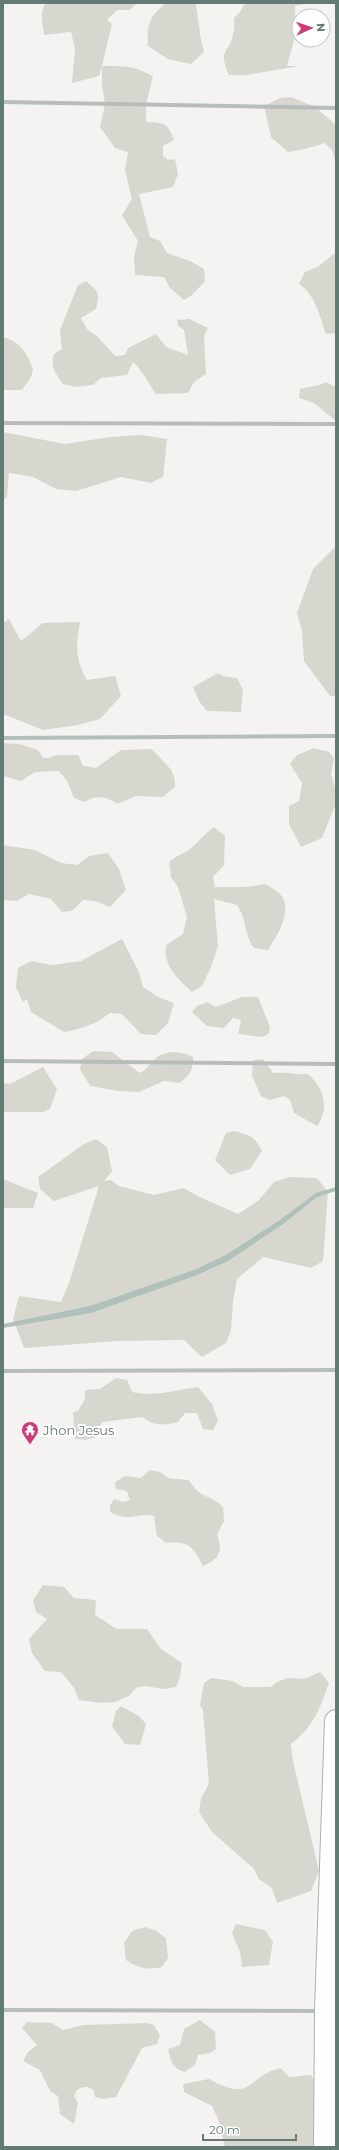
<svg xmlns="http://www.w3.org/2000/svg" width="339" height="2150" font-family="Montserrat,sans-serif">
<rect width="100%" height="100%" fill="#f5f3f2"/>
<g fill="#d7d7d0">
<path d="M46 3H137L130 10H117L107 20 112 24 102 66C125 66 131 65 153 76L146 105V122C165 123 167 122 174 140L163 146V156L168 160 175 159 178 174 173 187 139 194 150 237 160 241 167 253 190 261 204 269 205 281 192 295 184 300 170 288 164 277 135 275 134 257 138 241 122 215 132 199 125 170 128 152 115 148 100 127 105 104 102 85V66L99 76 72 83 75 49 71 32 44 35C43 26 39 11 46 3Z"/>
<path d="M166 3 196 4 201 40 204 52 191 64 168 59 148 46C147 24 149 17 166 3Z"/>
<path d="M245 3H308L295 6 296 33 287 66H299L247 75H229C217 47 229 56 233 34 235 29 234 23 234 18L240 12Z"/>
<polygon points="291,97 315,107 336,125 336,163 332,150 325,143 305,149 288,152 271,137 264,106 280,98"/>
<path d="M336 252V333L326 334C320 317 315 294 299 284L305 272 319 266Z"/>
<path d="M86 281C99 292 100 293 96 309L81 318 87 329 98 337 115 356 125 355 128 348 156 334 166 347 188 355 184 330 178 326 177 320 189 319 208 328 204 336 206 374 194 382 188 393 156 394C148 383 143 371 133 362L127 375 101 378 93 385 76 387 63 384C56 374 50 367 54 354L62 349 60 330 78 285Z"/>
<path d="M3 337C20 341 27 354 33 369L31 377 22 390H3Z"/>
<polygon points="326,382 336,387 336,421 314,403 299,398 300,389 319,385"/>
<polygon points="3,432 65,444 110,437 141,435 167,439 163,477 151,483 121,477 76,491 56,489 33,477 9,473 7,497 3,500"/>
<polygon points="336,546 336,696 330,696 304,661 302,631 297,613 313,569"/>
<path d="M9 619 21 641 43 623 80 622C76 643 75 660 87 680L115 676 121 696 100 719 78 725 43 730 3 714V623Z"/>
<polygon points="218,673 223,676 237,678 243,690 241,712 207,711 199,701 193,687"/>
<path d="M3 743 19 744 38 750 43 758H49L56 755H78L83 766 96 768 121 750 152 749C163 763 176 768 175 787L163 797 136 796 117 804C107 796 95 795 85 802L74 798 67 781 59 771 35 772 21 781 3 776Z"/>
<polygon points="314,748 329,752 334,758 331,774 336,792 336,803 322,838 301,847 289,824 289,806 299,801 302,783 290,764 297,755"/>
<path d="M214 827 225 836 224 865 213 877 215 887H246L265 884C270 887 275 889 279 893 295 908 277 936 268 950L254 948C244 935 247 919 237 905L214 899 218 946 211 967 202 986 192 992C177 978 163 966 166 945L183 934 187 917 178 887 171 877 169 862C176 856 183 854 190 849 198 843 205 833 214 827Z"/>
<polygon points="3,845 35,850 61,863 77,865 89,856 108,853 119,869 126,890 110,907 95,901 83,900 72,911 62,912 51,899 29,894 17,901 4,900"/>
<path d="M122 939 139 972 143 987 158 997 174 1003 168 1023 156 1035 141 1034 122 1014 110 1013C96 1024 82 1029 64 1032L31 1012 27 999 23 1002 16 987 18 968 31 961 52 965 81 961Z"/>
<polygon points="242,997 258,997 270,1027 269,1033 263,1037 238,1034 241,1020 233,1018 224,1028 207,1026 192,1012 197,1006 207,1002 216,1007"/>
<path d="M93 1051 112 1052 140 1073C148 1069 152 1060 159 1056 170 1049 184 1052 193 1057 194 1070 189 1076 179 1083L164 1081 139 1092 118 1091 90 1086 80 1069 82 1059Z"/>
<path d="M263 1059 273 1073C285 1071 295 1075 308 1074 324 1088 330 1109 317 1126L294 1113 290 1100 284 1096 270 1100 261 1096 252 1076 253 1060Z"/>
<polygon points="43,1067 57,1089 50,1109 43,1112 3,1112 3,1083 10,1084"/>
<path d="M234 1131C248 1134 256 1137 262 1151L250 1169 230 1175 215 1160 226 1133Z"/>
<path d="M96 1139 107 1147 112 1171 104 1181 111 1180 119 1186 154 1195 184 1188C202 1200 218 1204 238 1214L258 1201 274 1182 290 1177 317 1178 328 1192 323 1261 311 1268 263 1257 237 1279 233 1302 231 1330 226 1343 202 1357 184 1340 118 1341 24 1348 13 1319 19 1296 61 1302 69 1283 99 1186 54 1201 40 1189 38 1177 84 1144Z"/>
<polygon points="3,1179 38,1193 33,1208 3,1208"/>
<path d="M116 1378 127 1380 132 1392C155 1397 175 1390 198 1387L212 1404 218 1421 213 1430 203 1429 197 1413H185L178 1422C164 1425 154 1427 143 1417L102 1422 96 1437 86 1440 75 1439 73 1412 78 1411 85 1399V1390L100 1389Z"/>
<path d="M150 1470 160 1472 168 1478 189 1480C200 1500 211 1494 223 1507L224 1521 217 1534C223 1551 220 1559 203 1566 192 1546 190 1541 166 1543L157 1536 154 1516C137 1512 131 1523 110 1512V1506L114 1499 123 1502 130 1500 127 1491 116 1489 115 1482 125 1476 141 1478Z"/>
<polygon points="43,1585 64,1587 74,1598 96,1600 95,1615 117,1629 147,1629 161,1649 182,1663 180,1677 176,1687 164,1689 144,1686 136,1688 129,1696 115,1702 101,1703 79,1700 74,1688 61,1672 45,1671 32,1653 29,1639 47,1619 36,1612 33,1600"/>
<path d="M320 1672 329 1683C319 1710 315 1725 291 1744L293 1761 319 1871 311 1891 277 1903 272 1888 259 1879 254 1869 212 1832 199 1812 201 1798 209 1784 203 1710 200 1705 204 1683 211 1678 233 1681 243 1687H271L277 1682 288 1678 304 1679Z"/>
<polygon points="121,1706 139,1716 146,1724 140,1745 125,1744 112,1726 116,1711"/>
<polygon points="236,1924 265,1930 273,1942 269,1965 242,1967 240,1952 232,1933"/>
<path d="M145 1927 155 1930 166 1938 168 1958 162 1967C147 1970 139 1969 126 1960L124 1943 132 1931Z"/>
<path d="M200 2020 215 2032 216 2049 210 2053 198 2055 195 2065 185 2072C172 2068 171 2062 168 2049L180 2045 184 2029Z"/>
<path d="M27 2022 52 2023 63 2030 83 2025 147 2023 154 2025 160 2036 157 2044 142 2048 116 2097 103 2099 95 2097 94 2091C88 2086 84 2086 77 2090L74 2096 78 2103 74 2124 60 2114 58 2096 50 2091 40 2070 23 2061 28 2052 37 2045 22 2028Z"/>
<path d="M281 2068 289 2077 311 2075 318 2087 316 2111 313 2120 316 2140 320 2147H225L218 2119 212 2106 184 2092 183 2084 209 2079C254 2104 245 2076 281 2068Z"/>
</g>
<polygon fill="#b0c0ba" points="336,1187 336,1191 317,1197 283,1224 228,1261 197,1275 91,1313 3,1328 3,1324 90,1306 194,1270 226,1255 280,1220 316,1193"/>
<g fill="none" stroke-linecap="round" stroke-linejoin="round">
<defs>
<polyline id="secondary" points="325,2147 326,2011 336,1721"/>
</defs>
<use href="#secondary" stroke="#a9b3b1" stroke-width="24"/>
<g stroke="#b6bebc" stroke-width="4">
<polyline points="3,102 336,108"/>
<polyline points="3,423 336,424"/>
<polyline points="3,738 336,736"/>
<polyline points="3,1061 336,1064"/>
<polyline points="3,1371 336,1370"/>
<polyline points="3,2010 320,2011"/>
</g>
<use href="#secondary" stroke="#fff" stroke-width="22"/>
</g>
<defs>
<symbol id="temple-pin" viewBox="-11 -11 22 30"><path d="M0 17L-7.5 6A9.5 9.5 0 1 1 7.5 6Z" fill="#cc3b78" stroke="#fff"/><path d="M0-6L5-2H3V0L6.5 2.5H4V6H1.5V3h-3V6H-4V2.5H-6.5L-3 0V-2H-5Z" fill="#fff"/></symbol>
</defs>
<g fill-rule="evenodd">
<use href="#temple-pin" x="20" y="1420" width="20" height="27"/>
</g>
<g text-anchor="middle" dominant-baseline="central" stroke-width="4" stroke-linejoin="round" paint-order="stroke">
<g font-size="13" fill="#647a75" stroke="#fff" text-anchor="start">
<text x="43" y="1430">Jhon Jesus</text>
</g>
</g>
<rect width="339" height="2150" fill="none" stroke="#647a75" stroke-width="8"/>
<g transform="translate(311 28) rotate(87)"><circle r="19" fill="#ffffff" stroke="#c1cac8"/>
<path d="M0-3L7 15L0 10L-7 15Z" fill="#cc3b78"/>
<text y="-6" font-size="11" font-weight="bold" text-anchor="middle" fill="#647a75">N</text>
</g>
<path d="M203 2134v6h93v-6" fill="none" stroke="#647a75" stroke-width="2"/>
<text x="209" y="2134" font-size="12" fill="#647a75" stroke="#ffffff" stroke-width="3" paint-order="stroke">20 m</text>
</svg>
